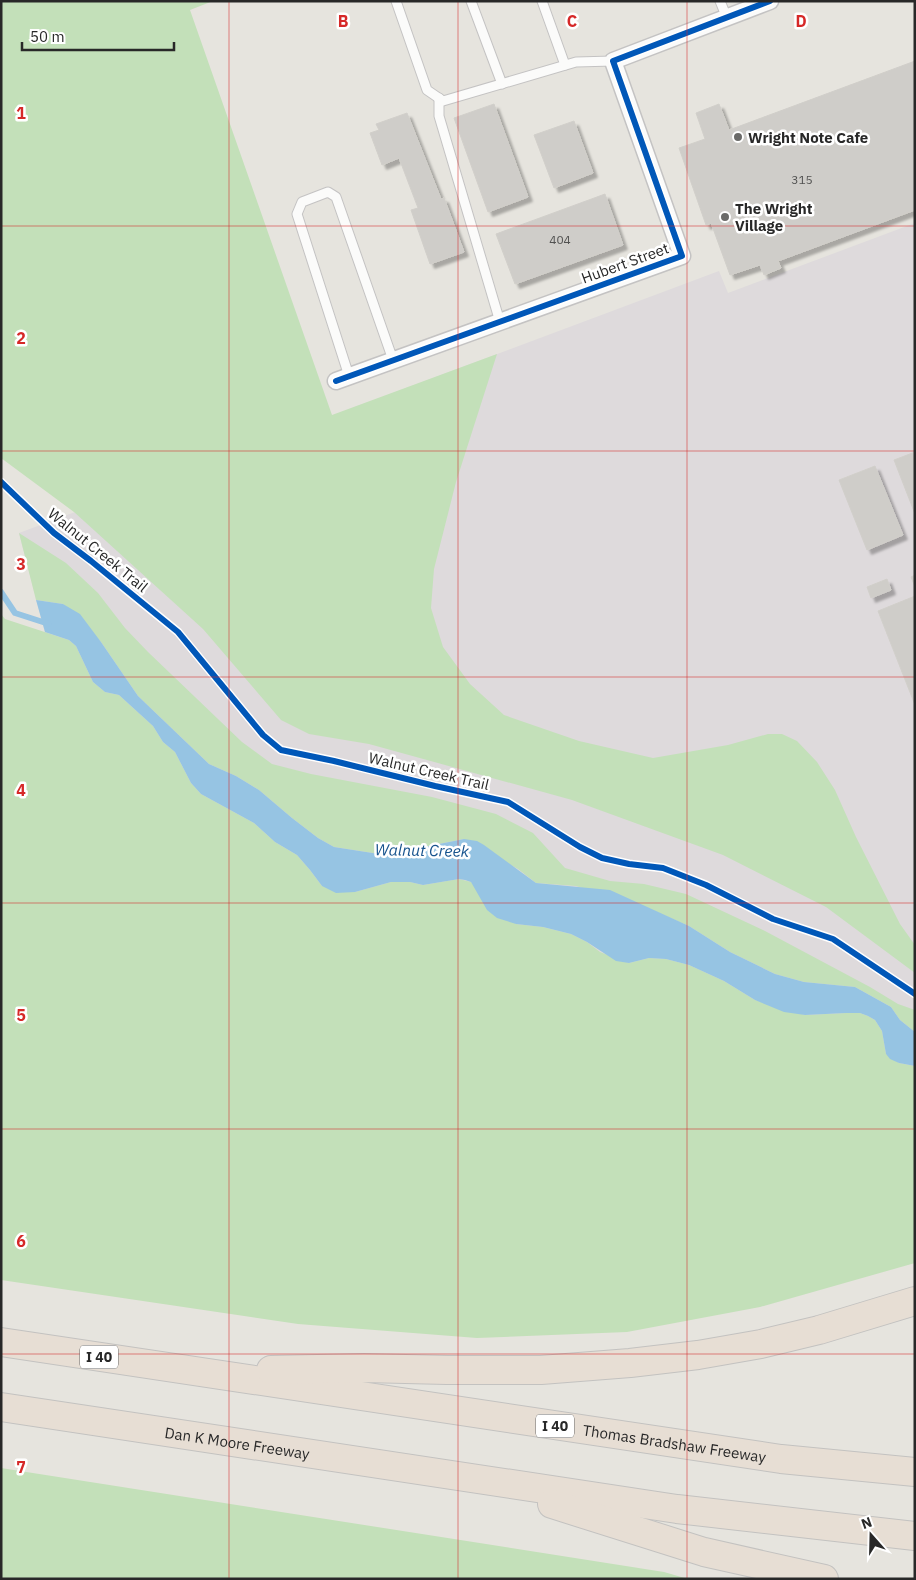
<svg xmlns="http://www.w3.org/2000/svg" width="916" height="1580" font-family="'IBM Plex Sans',sans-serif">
<defs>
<filter id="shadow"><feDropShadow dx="4.5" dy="4.5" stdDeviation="1" flood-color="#0004"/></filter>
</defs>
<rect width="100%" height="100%" fill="#e6e4de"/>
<polygon fill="#dedadc" points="915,223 915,1206 199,1224 19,533 719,271 728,293"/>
<g fill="#c3e0b9">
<polygon points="1,1 213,1 190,10 332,415 497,354 456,482 434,569 431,608 443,647 470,684 504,715 579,741 653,758 728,745 768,734 782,734 797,741 817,762 835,790 856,837 900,924 915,945 915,973 826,907 723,855 572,800 369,744 309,734 281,720 203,629 74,512 1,458"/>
<polygon points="19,533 66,563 98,593 125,628 148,652 242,742 272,764 311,774 432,797 496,814 533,833 565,868 610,881 644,884 686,894 765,931 870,987 898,1004 915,1010 915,1032 900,1020 891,1007 855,987 804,982 775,974 730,952 689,926 652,910 576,886 536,883 518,869 464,839 399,852 379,854 334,847 318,838 292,818 259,790 236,776 209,764 138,696 101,642 63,604 36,600"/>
<polygon points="1,614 5,619 69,640 76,646 93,682 105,692 119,695 153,726 163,742 175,752 191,783 201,794 254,823 275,842 297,855 310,870 322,886 355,892 391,882 410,882 423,885 459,879 471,882 516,924 543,927 571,934 587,942 600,952 629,963 649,958 666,959 689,965 724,981 755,1000 805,1015 846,1013 860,1013 868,1016 875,1020 882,1031 886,1054 899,1063 915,1066 915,1263 760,1307 627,1332 477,1338 298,1324 1,1280"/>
<polygon points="1,1468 664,1572 688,1579 1,1579"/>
</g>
<polygon fill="#96c4e3" points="36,600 63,604 80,614 101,642 138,696 209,764 236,776 259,790 292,818 318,838 334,847 379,854 399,852 464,839 477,841 484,845 536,883 610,890 689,926 730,952 775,974 804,982 855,987 891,1007 900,1020 915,1032 915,1066 899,1063 890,1059 886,1054 882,1031 875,1020 868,1016 860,1013 846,1013 805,1015 784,1012 755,1000 724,981 689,965 666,959 649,958 629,963 616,961 587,942 571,934 543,927 516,924 497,918 487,910 471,882 465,880 459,879 423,885 410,882 391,882 355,892 336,893 322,886 310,870 297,855 275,842 254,823 201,794 191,783 175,752 163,742 153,726 119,695 105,692 93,682 76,646 69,640 45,632"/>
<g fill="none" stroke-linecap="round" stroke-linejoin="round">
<polyline stroke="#96c4e3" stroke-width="6" points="1,592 15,613 49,624"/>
</g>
<g fill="#cfcdc9" stroke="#d1cfca" filter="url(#shadow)">
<polygon points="915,61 915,210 778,261 781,268 764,275 760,265 730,275 711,223 706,225 679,148 705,139 696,113 719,104 729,130"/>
<polygon points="494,104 528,197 488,212 454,118"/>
<polygon points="407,113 441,199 444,198 464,252 430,264 411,210 418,208 399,158 382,165 370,133 379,130 376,124"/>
<polygon points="574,121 593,173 554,188 534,135"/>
<polygon points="605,194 623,245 515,284 496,234"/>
<polygon points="915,452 915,514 894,460"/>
<polygon points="875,466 903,535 867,550 839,480"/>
<polygon points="915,575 915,587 911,577"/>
<polygon points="887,579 891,590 871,598 867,587"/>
<polygon points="915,596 915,705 878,611"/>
</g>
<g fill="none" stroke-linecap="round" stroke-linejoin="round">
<defs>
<g id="lane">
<polyline points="396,1 427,90 443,101 576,62 613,61"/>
<polyline points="471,1 502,84"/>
<polyline points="542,1 565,65"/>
<polyline points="720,1 727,18"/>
<polyline points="439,98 439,116 500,322"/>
<polyline points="349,376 297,214 302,202 328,192 336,197 393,360"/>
</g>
<polyline id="street" points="336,381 682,256 613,61 770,1"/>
<g id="highway">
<path id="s1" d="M1 1342 781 1459 915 1472"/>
<polyline points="271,1370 364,1368 447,1370 541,1370 630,1363 698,1355 761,1344 819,1330 915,1301"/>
<path id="s2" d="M1 1407 677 1509 915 1536"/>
<polyline points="552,1504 704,1552 824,1579"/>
</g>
</defs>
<use href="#lane" stroke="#c4c3c3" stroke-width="11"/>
<use href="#street" stroke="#c4c3c3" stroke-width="19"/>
<use href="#highway" stroke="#c3c2c0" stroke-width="30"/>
<use href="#lane" stroke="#fbfbfa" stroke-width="9"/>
<use href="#street" stroke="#fbfbfa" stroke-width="16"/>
<use href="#highway" stroke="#e7ded4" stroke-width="28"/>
<defs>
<g id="cycleway">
<polyline points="336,381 682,256 613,61 770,1"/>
<polyline points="1,482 54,533 91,561 178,632 263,735 281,750 334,761 435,786 508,802 580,847 602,858 629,864 663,868 706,885 773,919 833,939 915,994"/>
</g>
</defs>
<use href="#cycleway" stroke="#fff" stroke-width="9"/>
<use href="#cycleway" stroke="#0057b8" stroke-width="6"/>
</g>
<path fill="none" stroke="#d62828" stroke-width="1" stroke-opacity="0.55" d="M229 1V1579M458 1V1579M687 1V1579M1 226H915M1 451H915M1 677H915M1 903H915M1 1129H915M1 1354H915"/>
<g fill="#6a6a68" stroke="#fff" stroke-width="2">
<circle cx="738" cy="137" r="5"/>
<circle cx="725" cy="217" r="5"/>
</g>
<g text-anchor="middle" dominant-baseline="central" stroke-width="5" stroke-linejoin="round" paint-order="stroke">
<g font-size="12" fill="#525251">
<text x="802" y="179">315</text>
<text x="560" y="239">404</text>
</g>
<g fill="#fff" stroke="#686868" stroke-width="1">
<rect x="80" y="1345.5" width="38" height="23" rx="4"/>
<rect x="536" y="1414.5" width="38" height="23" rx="4"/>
</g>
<g font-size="14" font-weight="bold" fill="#282828">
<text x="99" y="1357">I 40</text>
<text x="555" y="1426">I 40</text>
</g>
<g font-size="15" font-weight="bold" fill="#282828" stroke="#fff" text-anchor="start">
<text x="748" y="137">Wright Note Cafe</text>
<text x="735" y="208">The Wright<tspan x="735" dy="17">Village</tspan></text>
</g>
<g font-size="15" fill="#282828" stroke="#fff">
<text transform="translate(625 263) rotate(-20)">Hubert Street</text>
<text transform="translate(98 550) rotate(39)">Walnut Creek Trail</text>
<text transform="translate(429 771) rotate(13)">Walnut Creek Trail</text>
<text stroke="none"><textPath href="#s1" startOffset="681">Thomas Bradshaw Freeway</textPath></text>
<text stroke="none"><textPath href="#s2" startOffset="239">Dan K Moore Freeway</textPath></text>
</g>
<g font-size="16" font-style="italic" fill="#17538d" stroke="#fff">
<text transform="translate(422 850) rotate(1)">Walnut Creek</text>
</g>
</g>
<g font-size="16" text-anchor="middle" font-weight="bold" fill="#d62828" stroke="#fff" stroke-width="5" stroke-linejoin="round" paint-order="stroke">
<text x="343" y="27">B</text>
<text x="572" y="27">C</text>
<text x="801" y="27">D</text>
<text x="21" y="119">1</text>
<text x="21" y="344">2</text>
<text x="21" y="570">3</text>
<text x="21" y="796">4</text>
<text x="21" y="1021">5</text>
<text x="21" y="1247">6</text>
<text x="21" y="1473">7</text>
</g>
<rect width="916" height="1580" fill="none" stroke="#282828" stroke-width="5"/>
<g transform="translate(871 1535) rotate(340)" stroke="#ffffff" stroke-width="4" paint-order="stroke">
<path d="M0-4L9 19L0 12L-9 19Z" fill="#282828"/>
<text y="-8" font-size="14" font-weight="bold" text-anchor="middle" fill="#282828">N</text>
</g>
<path d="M22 42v8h152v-8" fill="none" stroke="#282828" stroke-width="2.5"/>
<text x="30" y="42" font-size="15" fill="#282828" stroke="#ffffff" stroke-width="4" paint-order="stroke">50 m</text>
</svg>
